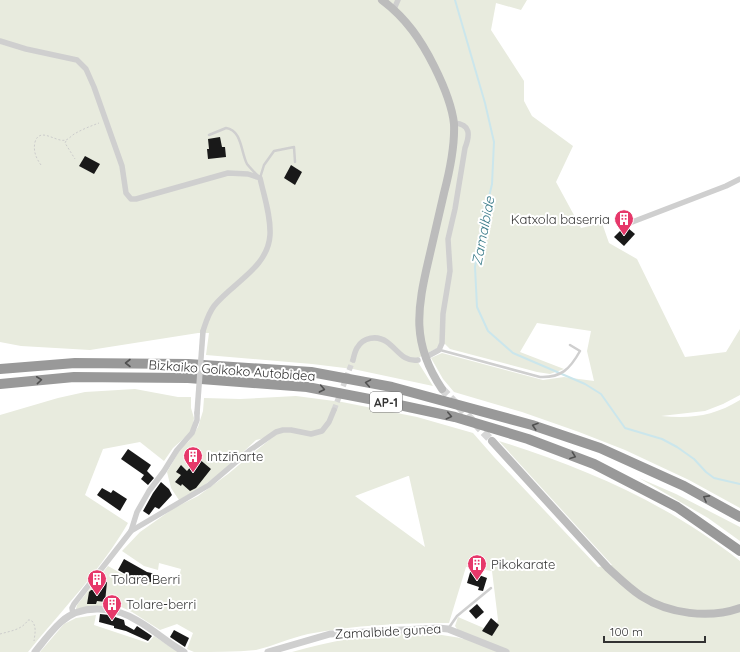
<svg xmlns="http://www.w3.org/2000/svg" width="740" height="652" font-family="Quicksand,sans-serif">
<rect width="100%" height="100%" fill="#fff"/>
<g fill="#e8ebde" fill-rule="evenodd">
<path d="M0 0H527L521 10 496 3 491 30 524 81V101L532 116 573 146 556 182 581 228 602 223 609 243 637 259 685 357 726 352 740 329V395L723 404 705 411 661 416C691 419 714 416 740 400V508L689 480 625 450 579 432 522 412 454 392 443 379 431 358 442 353 543 380 564 377 594 381 587 351 591 331 537 323 520 352 564 369 550 374 537 372 450 349 445 344 416 359 433 386 353 369 312 364 206 355 209 333H198L90 350 21 346 0 342Z"/>
<path d="M135 389 178 397H191V408L194 418 193 426 190 433 173 448 164 461 140 442 103 449 85 495 128 523C101 570 62 610 28 652H0V415L58 398 85 392Z"/>
<path d="M296 396 342 402 417 417 473 433 494 457 598 567 612 565 499 441C585 468 669 504 740 561V652H292C344 637 411 626 464 639L455 626 458 617 493 632 498 620 492 571 466 567 449 623C402 623 355 625 308 634 290 638 273 646 256 650 236 652 214 652 194 652L187 649 193 633 177 624 160 630 132 612 117 605 76 609 77 605 108 566 133 580 177 585 181 569 159 563 158 570 144 566 122 551 140 532 174 508 198 496 228 474 274 436 256 440 224 470 202 487 179 500 171 488 167 472 181 448 189 441 198 427 203 411 204 398 240 399ZM408 476H409L425 547 355 496Z"/>
<polygon points="639,478 676,494 740,527 740,541 708,518"/>
<polygon points="96,615 94,625 148,643 154,636 178,652 40,652 64,624 76,618"/>
</g>
<g fill="none" stroke-linecap="round" stroke-linejoin="round">
<polyline stroke="#cbe6ec" stroke-width="2" points="455,0 485,103 494,142 492,184 480,236 475,267 477,307 488,331 513,353 585,384 601,394 625,428 662,439 677,447 694,459 706,472 714,478 740,484"/>
</g>
<g fill="#191919">
<polygon points="220,137 222,147 225,147 226,157 208,159 207,149 209,149 208,139"/>
<polygon points="85,156 100,164 94,174 79,166"/>
<polygon points="291,165 302,172 295,185 284,178"/>
<polygon points="624,227 628,228 635,234 624,246 614,237"/>
<polygon points="128,449 151,465 147,471 154,478 148,485 141,479 144,475 121,459"/>
<polygon points="198,458 211,469 196,488 190,491 182,484 181,486 175,482 181,475 176,472 181,465 187,471"/>
<polygon points="161,482 169,489 172,495 159,509 155,507 149,515 143,511 153,493"/>
<polygon points="102,488 111,493 113,490 127,499 120,511 97,495"/>
<polygon points="124,559 147,572 156,574 155,583 132,578 118,570"/>
<polygon points="471,569 480,572 479,575 487,578 483,591 478,590 479,587 467,583"/>
<polygon points="100,582 107,582 105,602 97,601 96,604 87,604 89,592 91,590 99,590"/>
<polygon points="477,604 484,612 476,619 469,611"/>
<polygon points="100,614 109,615 124,620 125,625 134,630 137,626 152,636 148,641 126,631 114,628 114,626 99,622"/>
<polygon points="491,618 499,625 492,636 482,631"/>
<polygon points="174,630 189,638 185,647 170,637"/>
</g>
<g fill="none" stroke-linecap="round" stroke-linejoin="round">
<polyline stroke="#d6d6d6" stroke-width="5.5" stroke-dasharray="5.5 3" stroke-linecap="butt" points="334,410 353,360"/>
<polyline stroke="#d6d6d6" stroke-width="8" stroke-dasharray="8 4" stroke-linecap="butt" points="442,389 492,441"/>
<g stroke="#ccc" stroke-width="1" stroke-dasharray="2 2" stroke-linecap="butt">
<polyline points="66,141 65,143 75,159"/>
<path d="M41 165C36 158 33 151 35 142 40 126 56 143 66 140 69 139 73 134 76 133 83 129 91 126 99 123"/>
<path d="M0 634C10 631 22 630 28 620H31C37 626 35 633 34 641"/>
</g>
<g stroke="#cfcfcf" stroke-width="2.5">
<path d="M209 135 226 128C242 130 241 153 247 164 251 169 256 174 260 178L264 165 274 151 294 147 295 162"/>
<path d="M440 350 540 377C561 378 570 369 580 351L570 345"/>
<polyline points="448,629 457,616 491,588"/>
</g>
<g stroke="#cfcfcf" stroke-width="5.5">
<polyline points="394,9 398,0"/>
<path d="M0 41 26 49 77 60 86 69 94 87 122 166 126 193 131 199H136L228 173 248 174 260 178C264 196 271 216 270 235 268 268 232 283 214 306 208 314 206 322 203 331"/>
<polyline points="627,224 726,186 740,179"/>
<path d="M428 356 439 350 442 343 443 314 450 271 448 239 455 209 465 148C470 135 471 124 454 123"/>
<path d="M353 360C354 356 355 351 357 348 363 337 377 335 387 342 398 350 403 362 418 360"/>
<polyline points="131,531 137,512 149,491 164,471 177,450 192,433 197,420 197,413"/>
<polyline points="73,614 72,608 74,604 131,531 209,485 249,451 276,432 283,430 291,430 311,434 322,431 329,422 334,410"/>
</g>
<g stroke="#cfcfcf" stroke-width="7">
<path d="M35 652C43 642 51 631 61 622 82 603 116 607 138 621 154 630 168 643 184 652"/>
<polyline points="268,652 330,634 438,628 448,629 506,652"/>
</g>
<g stroke="#bcbcbc" stroke-width="8">
<path d="M382 0C406 18 421 40 434 66 443 84 452 104 454 124 455 147 450 170 444 193 439 214 434 236 429 258 417 309 411 343 442 389"/>
<path d="M492 441 608 568C619 578 629 588 641 596 669 614 709 619 740 608"/>
</g>
<g stroke="#999" stroke-width="10">
<polyline points="0,369 75,363 188,364 311,372 392,387 532,425 600,448 684,486 740,517"/>
<polyline points="0,384 74,377 188,378 307,387 390,403 455,417 528,439 594,464 677,507 740,551"/>
</g>
<polyline stroke="#cfcfcf" stroke-width="5.5" points="197,413 203,331"/>
</g>
<defs><path id="oneway-chevron" d="M-2-3.5L2.5 0L-2 3.5" fill="none" stroke-width="1.6" stroke-linecap="round" stroke-linejoin="round"/></defs>
<g stroke="#515151">
<use href="#oneway-chevron" transform="translate(128 363) rotate(-180)"/>
<use href="#oneway-chevron" transform="translate(39 380) rotate(-6)"/>
<use href="#oneway-chevron" transform="translate(368 383) rotate(-170)"/>
<use href="#oneway-chevron" transform="translate(322 389) rotate(11)"/>
<use href="#oneway-chevron" transform="translate(449 416) rotate(13)"/>
<use href="#oneway-chevron" transform="translate(535 426) rotate(-162)"/>
<use href="#oneway-chevron" transform="translate(573 456) rotate(20)"/>
<use href="#oneway-chevron" transform="translate(706 498) rotate(-151)"/>
</g>
<defs>
<symbol id="building-pin" viewBox="-11 -11 22 30"><path d="M0 17L-7.5 6A9.5 9.5 0 1 1 7.5 6Z" fill="#e6386a" stroke="#fff"/><path d="M-4-6H4V6H1V3H-1V6H-4ZM-2.5-4.3h1.7v1.8h-1.7ZM.8-4.3h1.7v1.8H.8ZM-2.5-1h1.7V.8h-1.7ZM.8-1h1.7V.8H.8Z" fill="#fff"/></symbol>
</defs>
<g fill-rule="evenodd">
<use href="#building-pin" x="613" y="208" width="22" height="30"/>
<use href="#building-pin" x="182" y="445" width="22" height="30"/>
<use href="#building-pin" x="466" y="553" width="22" height="30"/>
<use href="#building-pin" x="86" y="568" width="22" height="30"/>
<use href="#building-pin" x="101" y="593" width="22" height="30"/>
</g>
<g text-anchor="middle" dominant-baseline="central" stroke-width="4" stroke-linejoin="round" paint-order="stroke">
<rect fill="#fff" stroke="#707070" stroke-width="1" x="370" y="392" width="32" height="20" rx="3"/>
<g font-size="12" font-weight="bold" fill="#323232">
<text x="386" y="402">AP-1</text>
</g>
<g font-size="13" fill="#323232" stroke="#fff" text-anchor="start">
<text x="610" y="219" text-anchor="end">Katxola baserria</text>
<text x="207" y="456">Intziñarte</text>
<text x="491" y="564">Pikokarate</text>
<text x="111" y="579">Tolare Berri</text>
<text x="126" y="604">Tolare-berri</text>
</g>
<g font-size="13" fill="#323232" stroke="#fff">
<text transform="translate(232 370) rotate(4)">Bizkaiko Golkoko Autobidea</text>
<text transform="translate(388 631) rotate(-3)">Zamalbide gunea</text>
</g>
<g font-size="14" font-style="italic" fill="#3a7b89" stroke="#fff">
<text transform="translate(483 231) rotate(-79)">Zamalbide</text>
</g>
</g>
<path d="M604 636v6h101v-6" fill="none" stroke="#323232" stroke-width="2"/>
<text x="610" y="636" font-size="12" fill="#323232" stroke="#ffffff" stroke-width="3" paint-order="stroke">100 m</text>
</svg>
